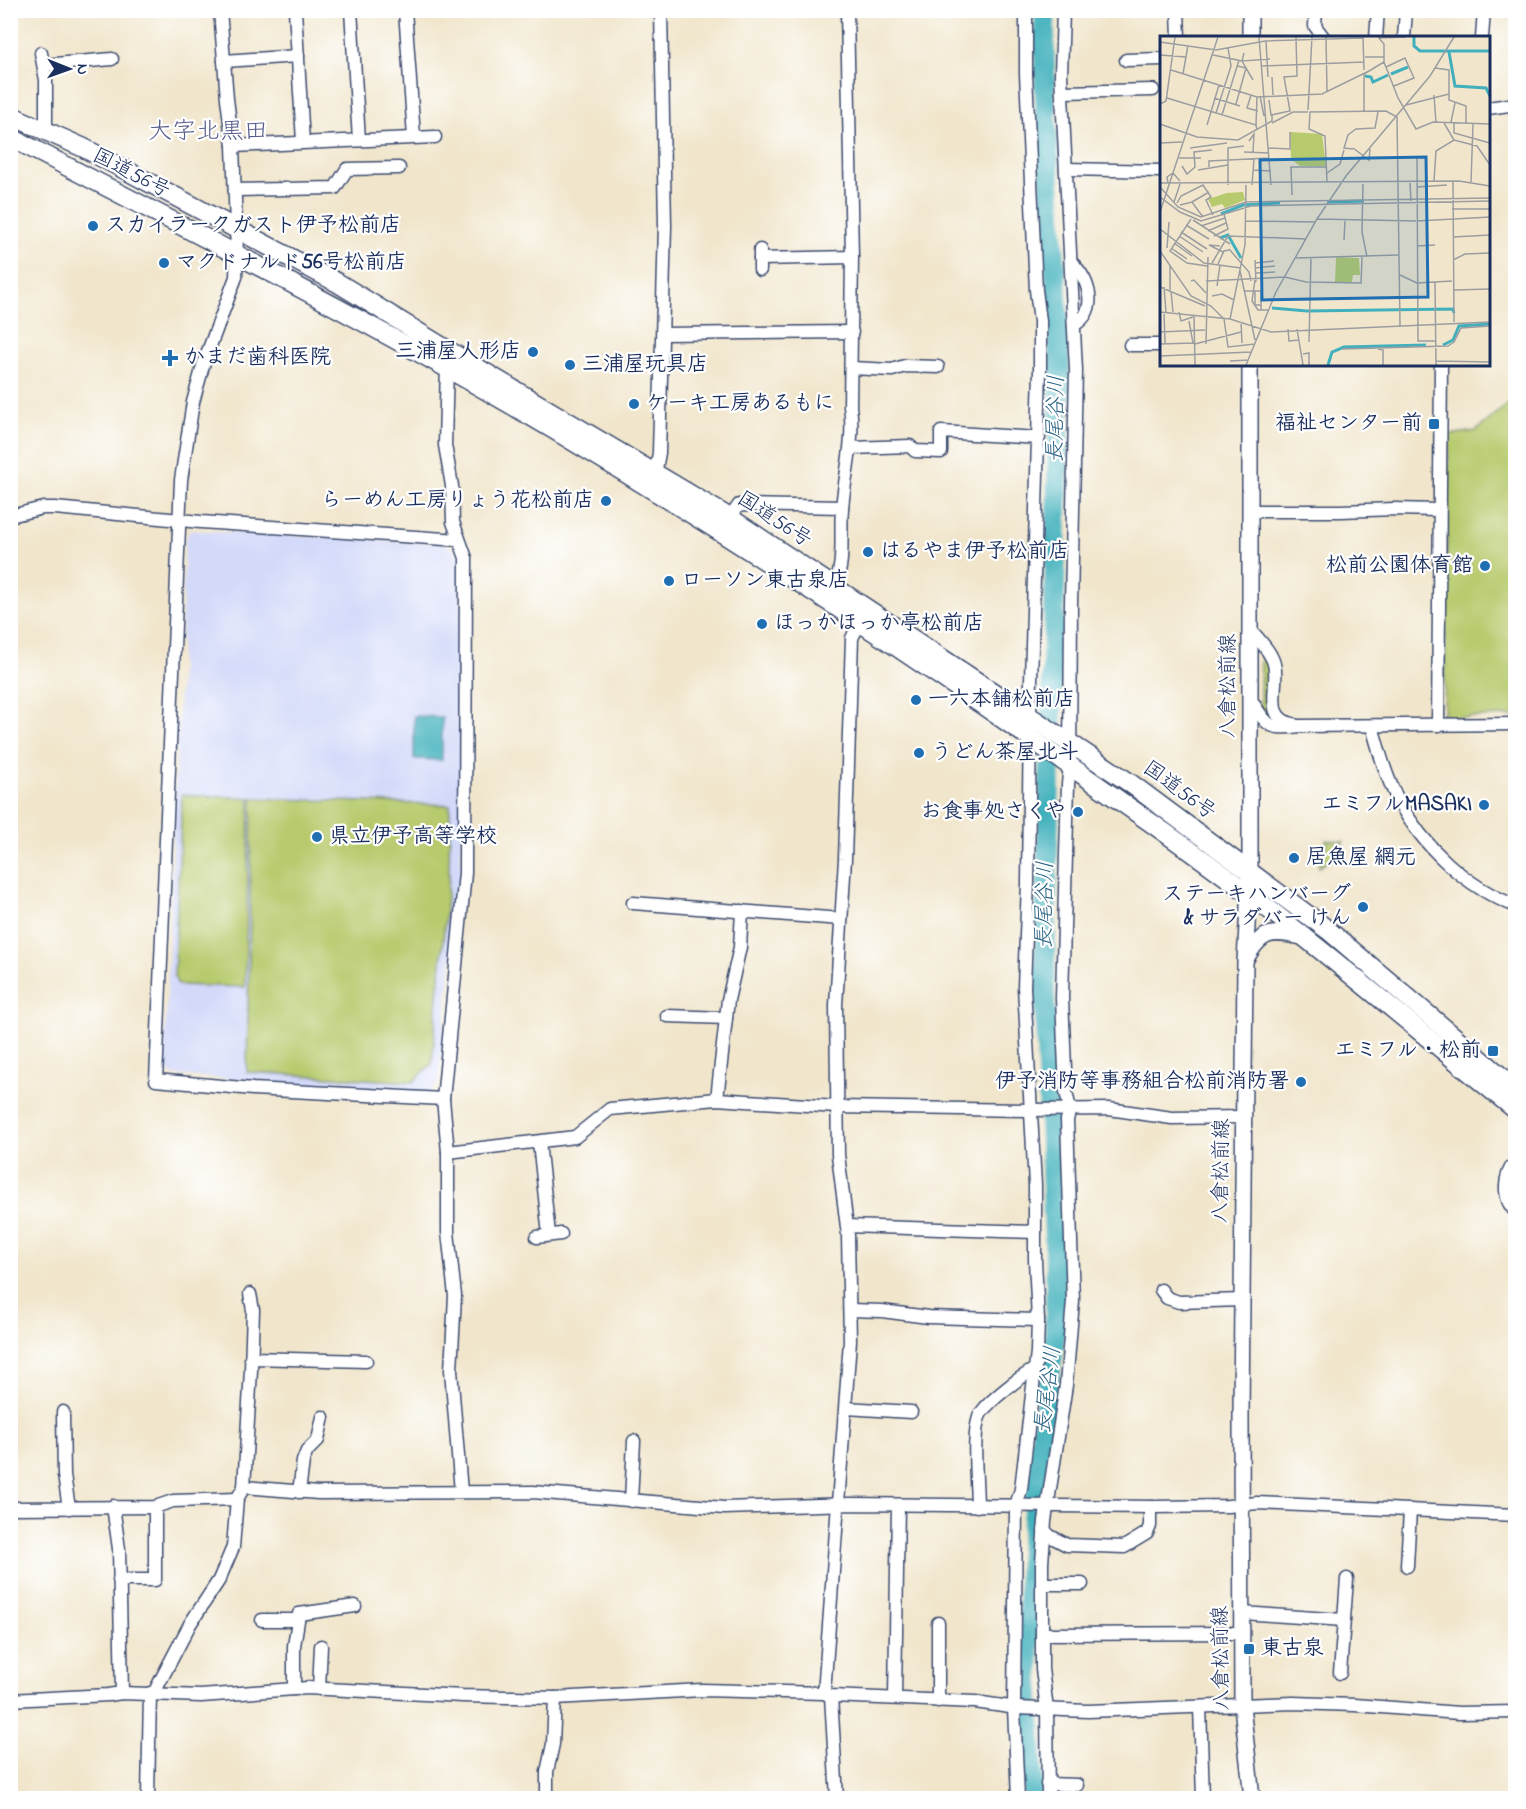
<svg xmlns="http://www.w3.org/2000/svg" width="1526" height="1809" font-family="'Indie Flower','Klee One',sans-serif">
<rect width="100%" height="100%" fill="#fff"/>
<filter id="ink" filterUnits="userSpaceOnUse"><feTurbulence type="fractalNoise" baseFrequency=".0167" numOctaves="2"/><feDisplacementMap in="SourceGraphic" scale="12" xChannelSelector="R" yChannelSelector="G"/><feConvolveMatrix kernelMatrix="1 2 1 2 8 2 1 2 1" color-interpolation-filters="sRGB"/></filter>
<filter id="wash" filterUnits="userSpaceOnUse"><feTurbulence type="fractalNoise" baseFrequency=".008" numOctaves="4" result="noise"/><feDisplacementMap in="SourceGraphic" scale="24" xChannelSelector="R" yChannelSelector="G"/><feGaussianBlur stdDeviation="1.35" result="paint"/><feColorMatrix in="noise" values="0 0 0 0 0 0 0 0 0 0 0 0 0 0 0 0 0 1.4 0 .05"/><feComposite in="paint" operator="in"/></filter>
<g filter="url(#wash)">
<rect width="100%" height="100%" fill="#f1e6cc"/>
<polygon fill="#d3d9f9" points="190,530 447,544 461,558 461,872 438,1084 428,1094 172,1075 164,1066 185,540"/>
<g fill="#b7ca6d" stroke="#697c66" stroke-width="1.5">
<polygon points="1515,398 1515,716 1444,718 1449,435 1476,431"/>
<polygon points="1261,649 1271,663 1273,715 1275,725 1260,708"/>
<polygon points="182,795 250,798 245,987 178,985 174,976"/>
<polygon points="252,798 450,805 449,875 432,1064 413,1082 247,1072"/>
<polygon points="1326,840 1344,841 1336,856 1319,867 1319,848 1326,848"/>
</g>
<polygon fill="#41b0bc" stroke="#2e708d" stroke-width="1.5" points="414,716 442,717 442,760 414,759"/>
<g fill="none" stroke-linecap="round" stroke-linejoin="round">
<path stroke="#41b0bc" stroke-width="21" d="M1033 1798 1029 1679V1557L1038 1463 1055 1335 1056 1278 1044 985 1060 388C1059 262 1041 136 1045 10"/>
</g>
</g>
<g filter="url(#ink)">
<g fill="none" stroke-linecap="round" stroke-linejoin="round">
<defs>
<g id="minor">
<polyline points="220,10 227,99 233,146 237,253 236,277 204,362 193,402 181,480 156,1080 253,1089 443,1099"/>
<polyline points="295,10 303,142"/>
<polyline points="351,10 359,140"/>
<polyline points="405,10 414,137"/>
<polyline points="1178,10 1179,38"/>
<polyline points="1316,10 1315,26 1324,38"/>
<polyline points="1376,38 1378,10"/>
<polyline points="1404,38 1406,10"/>
<polyline points="1482,38 1484,10"/>
<polyline points="41,53 46,80 46,131"/>
<polyline points="1126,60 1162,59"/>
<polyline points="224,61 298,56"/>
<polyline points="44,65 112,59"/>
<polyline points="1062,92 1153,90"/>
<polyline points="1488,108 1516,104"/>
<polyline points="233,146 435,137"/>
<polyline points="1066,169 1162,171"/>
<polyline points="235,190 335,188 347,169 399,168"/>
<polyline points="760,250 760,270"/>
<polyline points="760,259 852,257"/>
<path d="M1071 262C1089 279 1100 310 1074 325"/>
<polyline points="663,334 852,332"/>
<polyline points="1130,345 1162,345"/>
<polyline points="447,364 445,445 452,486 453,522 466,558 465,873 443,1099 448,1152 448,1232 455,1296 451,1370 461,1492"/>
<polyline points="851,368 892,370 905,366 938,367"/>
<polyline points="851,448 910,446 915,451 941,452 941,432 1039,438"/>
<polyline points="654,480 659,453 665,226 661,10"/>
<polyline points="1250,511 1341,511 1394,509 1438,510"/>
<polyline points="10,516 43,508 55,508 201,522 459,540"/>
<polyline points="730,518 739,505 842,507"/>
<path d="M835 587C845 561 840 534 842 508 845 473 855 440 850 406L852 257 847 10"/>
<path d="M1250 629C1258 639 1271 651 1274 664 1280 685 1262 718 1293 724"/>
<path d="M1249 697C1267 724 1266 731 1300 726L1516 724"/>
<polyline points="1438,725 1441,364"/>
<path d="M1372 726C1379 751 1386 777 1398 800 1423 847 1466 887 1516 906"/>
<polyline points="633,903 841,919"/>
<polyline points="667,1016 726,1018"/>
<polyline points="717,1099 728,1000 740,947 742,911"/>
<polyline points="539,1142 549,1235"/>
<polyline points="448,1152 575,1137 610,1109 717,1099 836,1107 1031,1110 1109,1109 1172,1118 1244,1117"/>
<path d="M1516 1161C1503 1175 1502 1199 1516 1212"/>
<polyline points="847,1226 1035,1232"/>
<polyline points="537,1237 561,1234"/>
<polyline points="1161,1290 1167,1298 1179,1302 1242,1300"/>
<polyline points="850,1310 882,1311 928,1317 1038,1320"/>
<polyline points="251,1358 366,1361"/>
<polyline points="846,1408 911,1412"/>
<polyline points="63,1412 64,1475 69,1508"/>
<polyline points="244,1487 251,1370 253,1310 250,1294"/>
<polyline points="299,1492 303,1461 307,1451 318,1440 323,1417"/>
<polyline points="631,1501 634,1441"/>
<polyline points="113,1506 119,1549 122,1693"/>
<path d="M977 1506C977 1485 971 1429 981 1413 990 1400 1020 1377 1035 1369"/>
<polyline points="10,1508 155,1507 173,1501 237,1499"/>
<polyline points="1044,1530 1050,1536 1067,1545 1124,1547 1147,1533 1150,1526 1150,1507"/>
<polyline points="1407,1566 1410,1510"/>
<polyline points="119,1580 155,1580 155,1507"/>
<polyline points="1042,1584 1082,1584"/>
<polyline points="1242,1613 1344,1620"/>
<polyline points="262,1620 298,1620"/>
<polyline points="938,1623 938,1701"/>
<polyline points="1042,1634 1242,1633"/>
<polyline points="1340,1673 1347,1579"/>
<polyline points="294,1689 294,1646 299,1614 355,1606"/>
<polyline points="319,1689 321,1646"/>
<polyline points="154,1693 190,1624 219,1580 233,1547 237,1499 244,1487 318,1493 533,1492 724,1508 850,1504 1154,1507 1228,1506 1257,1503 1516,1515"/>
<polyline points="824,1693 850,1341 848,1235 838,1155 836,1005 845,859 852,638 863,616"/>
<polyline points="831,1696 837,1798"/>
<polyline points="895,1698 898,1505"/>
<polyline points="10,1700 108,1695 122,1693 201,1696 308,1688 463,1696 555,1698 702,1690 824,1693 831,1696 975,1702 1017,1708 1088,1711 1293,1703 1355,1705 1459,1713 1516,1712"/>
<polyline points="1200,1707 1203,1798"/>
<polyline points="1047,1784 1077,1785"/>
<polyline points="148,1798 150,1693"/>
<polyline points="547,1798 547,1772 553,1744 555,1698"/>
<polyline points="1018,1798 1014,1708 1016,1506 1021,1489 1037,1352 1038,1320 1035,1260 1035,1185 1024,987 1028,883 1030,715 1040,370 1040,321 1036,290 1026,74 1026,10"/>
<polyline points="1048,1798 1047,1710 1042,1669 1042,1563 1045,1521 1066,1385 1073,1301 1067,1120 1070,1109 1066,1092 1062,998 1068,784 1070,766 1071,604 1076,370 1061,75 1063,10"/>
</g>
<g id="major">
<polyline points="1250,38 1250,10"/>
<polyline points="1250,364 1250,871 1245,962 1241,1416 1242,1706 1252,1798"/>
<path d="M1246 959C1262 930 1271 931 1302 937"/>
</g>
<g id="highway">
<polyline points="10,115 84,148 338,283 449,351 730,518 1130,783 1328,930 1516,1089"/>
<path d="M10 137C192 231 375 324 551 428 732 536 908 651 1080 773 1137 813 1194 852 1249 894 1340 963 1427 1038 1516 1110"/>
</g>
</defs>
<use href="#minor" stroke="#3b4a6e" stroke-width="15"/>
<use href="#major" stroke="#3b4a6e" stroke-width="18"/>
<use href="#highway" stroke="#3b4a6e" stroke-width="21"/>
<use href="#minor" stroke="#fff" stroke-width="12"/>
<use href="#major" stroke="#fff" stroke-width="15"/>
<use href="#highway" stroke="#fff" stroke-width="18"/>
</g>
</g>
<g fill="#1f6fb2" stroke="#fff" stroke-width="2">
<circle cx="93" cy="226" r="6"/>
<circle cx="164" cy="263" r="6"/>
<circle cx="533" cy="352" r="6"/>
<path d="M167 349h6v6h6v6h-6v6h-6v-6h-6v-6h6z"/>
<circle cx="570" cy="365" r="6"/>
<circle cx="634" cy="404" r="6"/>
<rect x="1428" y="418" width="12" height="12" rx="3"/>
<circle cx="606" cy="501" r="6"/>
<circle cx="868" cy="552" r="6"/>
<circle cx="1485" cy="566" r="6"/>
<circle cx="669" cy="581" r="6"/>
<circle cx="762" cy="624" r="6"/>
<circle cx="916" cy="700" r="6"/>
<circle cx="919" cy="753" r="6"/>
<circle cx="1484" cy="805" r="6"/>
<circle cx="1078" cy="812" r="6"/>
<circle cx="317" cy="837" r="6"/>
<circle cx="1294" cy="858" r="6"/>
<circle cx="1363" cy="907" r="6"/>
<rect x="1487" y="1045" width="12" height="12" rx="3"/>
<circle cx="1301" cy="1082" r="6"/>
<rect x="1243" y="1643" width="12" height="12" rx="3"/>
</g>
<g text-anchor="middle" dominant-baseline="central" stroke-width="4.5" stroke-linejoin="round" paint-order="stroke">
<g font-size="21" fill="#1b2f5e" stroke="#fff">
<text transform="translate(131 174) rotate(27)">国道56号</text>
<text transform="translate(774 520) rotate(33)">国道56号</text>
<text transform="translate(1229 686) rotate(-90)">八倉松前線</text>
<text transform="translate(1179 791) rotate(36)">国道56号</text>
<text transform="translate(1222 1171) rotate(-89)">八倉松前線</text>
<text transform="translate(1222 1658) rotate(-91)">八倉松前線</text>
</g>
<g font-size="21" font-weight="bold" fill="#1b2f5e" stroke="#fff" text-anchor="start">
<text x="105" y="226">スカイラークガスト伊予松前店</text>
<text x="176" y="263">マクドナルド56号松前店</text>
<text x="521" y="352" text-anchor="end">三浦屋人形店</text>
<text x="184" y="358">かまだ歯科医院</text>
<text x="582" y="365">三浦屋玩具店</text>
<text x="646" y="404">ケーキ工房あるもに</text>
<text x="1422" y="424" text-anchor="end">福祉センター前</text>
<text x="594" y="501" text-anchor="end">らーめん工房りょう花松前店</text>
<text x="880" y="552">はるやま伊予松前店</text>
<text x="1473" y="566" text-anchor="end">松前公園体育館</text>
<text x="681" y="581">ローソン東古泉店</text>
<text x="774" y="624">ほっかほっか亭松前店</text>
<text x="928" y="700">一六本舗松前店</text>
<text x="931" y="753">うどん茶屋北斗</text>
<text x="1472" y="805" text-anchor="end">エミフルMASAKI</text>
<text x="1066" y="812" text-anchor="end">お食事処さくや</text>
<text x="329" y="837">県立伊予高等学校</text>
<text x="1306" y="858">居魚屋 網元</text>
<text x="1351" y="895" text-anchor="end">ステーキハンバーグ<tspan x="1351" dy="24">&amp; サラダバー けん</tspan></text>
<text x="1481" y="1051" text-anchor="end">エミフル・松前</text>
<text x="1289" y="1082" text-anchor="end">伊予消防等事務組合松前消防署</text>
<text x="1261" y="1649">東古泉</text>
</g>
<g font-size="22" font-style="italic" fill="#2a6384" stroke="#fff">
<text transform="translate(1057 419) rotate(-89)">長尾谷川</text>
<text transform="translate(1046 905) rotate(-89)">長尾谷川</text>
<text transform="translate(1049 1390) rotate(-83)">長尾谷川</text>
</g>
<g font-size="24" fill="#595e8c" stroke="#fff">
<text x="208" y="132">大字北黒田</text>
</g>
</g>
<g transform="translate(1160 36)">
<rect width="330" height="330" fill="#f1e6cc"/>
<path d="M130 96 162 98 166 130H140L131 123ZM67 157 83 156 85 164 65 172 62 168 52 171 48 163ZM176 221 199 222 200 239H193L192 246H175Z" fill="#b7ca6d"/>
<path fill="none" stroke="#41b0bc" stroke-width="3" d="M254 1V10L260 15H330M289 16 295 50 326 52 330 60M231 38 248 31M205 40 211 41 213 46 228 39M167 166 204 165M61 178 83 169 120 167M60 202 68 199 81 222M112 272 147 275 293 273 294 277M283 309 293 304 299 290 330 288M168 329 172 316 184 311 266 309"/>
<path fill="none" stroke="#9b9da0" stroke-width="1.5" d="M99 1 111 149M166 1 167 55M203 1 204 34M218 1 224 8V26L238 62 256 93 273 86 330 88M219 2 246 1M106 5 108 41M0 6 56 14 105 5 203 2M84 17 82 25 110 23M0 19 26 21M53 19 82 25 86 32 76 68M205 21H224M330 26V48M77 30 86 32 93 44M101 30 204 26M226 31 245 22 254 42 234 50M275 32 289 34V64L306 70V87M11 34 97 61 162 58 211 34M23 38 28 9M112 41 113 59M91 59 87 72 98 75M274 59 276 87M100 60 104 80M7 62 96 89 97 94M54 62 80 70M109 64 111 79 130 75 124 41 137 40 136 1M0 68 6 65 15 1M246 69 289 58M148 74 152 1M204 75V38L224 26M56 77 71 30 68 12M62 79 79 24M291 86 295 67M112 87 133 76H148M284 87 294 104M294 87V97L330 107M0 88 37 101 78 104 112 85V79M47 89 59 49M96 89 97 61M89 105 94 98 93 116M0 107 22 106M30 112 67 107M108 112 130 113V96M193 112 209 124 210 113M193 113 184 112 188 99 196 93 215 92 218 76M84 116 109 117M257 120 258 305H276M19 122H41M22 130 27 138 35 131 34 116 52 114M49 131V125L109 122M38 134 68 129M93 134 111 135M167 137 180 128 184 114M274 145 276 115 294 104 317 110 330 129M293 145 294 286M167 146 165 100 149 93 150 76 226 75 237 81 240 290M311 146 313 88M0 147 299 145 330 150M8 147 7 141 13 137 20 145M250 147 251 165M203 148 202 196 207 221M68 149V112L84 110M92 149 94 123M100 149 101 186M0 151 18 171 41 181 86 166 330 162M257 151 287 149M132 159 131 131H167M0 161 20 176 41 185 91 170 330 165M14 166 20 148M32 166 49 156M17 167 21 160 43 149 51 161 46 164 53 179M20 169 32 166 43 181M292 173H330M0 176 58 1M31 183 10 215 27 227 47 230M157 183 256 185M33 184 70 208M86 185 155 186M257 185 330 181M26 189 49 203M41 190 65 182M0 193 44 227 81 232M48 195 66 187M21 196 47 213M19 200 43 216M54 200 68 193 64 178M293 201 330 199M184 204 185 185M14 207 32 220M60 210 49 209 63 216M257 210 275 209M7 212 9 186M11 212 27 223M69 213 89 236 91 245M0 215 31 260 51 270 64 283 68 311 95 308M136 222 238 219M95 224 96 246M293 224 305 218 330 217M52 227 68 200 146 203M95 227 114 225M58 228 64 215 69 214M95 232 115 230M80 235 95 304M96 237 115 236M240 239 257 247M95 244 92 265 98 274H108M31 245 34 244 46 257M46 245 125 241 146 246 201 247 202 221M275 246 276 329M257 247 292 245M57 250 60 229M0 251 45 270M4 251 6 276M10 254V229M294 254 330 253M11 255 13 276M85 255H101V274M95 255V269H101M52 260 62 258 74 264M0 276 70 283 111 296 330 286M4 276 5 307M19 276 21 285 33 281M34 279 35 329M70 283 85 209 86 149M81 286 82 307M128 293 129 305 139 304M137 293 143 329M0 296 45 294M149 306 151 221M0 308 33 307 29 285M35 308 81 296M46 308 48 221M182 313 288 310 294 306 301 292 330 290M218 313 223 314V329M143 318 149 317V329M0 320 91 316M70 325 88 324M276 325 330 326M86 329 116 256 157 183 186 140 270 40 294 1"/>
<path fill="#1f6fb2" fill-opacity="0.15" stroke="#1f6fb2" stroke-width="3" d="M266 121 268 261 102 264 100 124Z"/>
<rect width="330" height="330" fill="none" stroke="#1b2f5e" stroke-width="3"/>
</g>
<rect width="1526" height="1809" fill="none" stroke="#fff" stroke-width="36"/>
<g transform="translate(69 69) rotate(91)" stroke="#ffffff" stroke-width="4.5" paint-order="stroke">
<path d="M0-4.5L10 22L0 15L-10 22Z" fill="#1b2f5e"/>
<text y="-9" font-size="16" font-weight="bold" text-anchor="middle" fill="#1b2f5e">N</text>
</g>
</svg>
